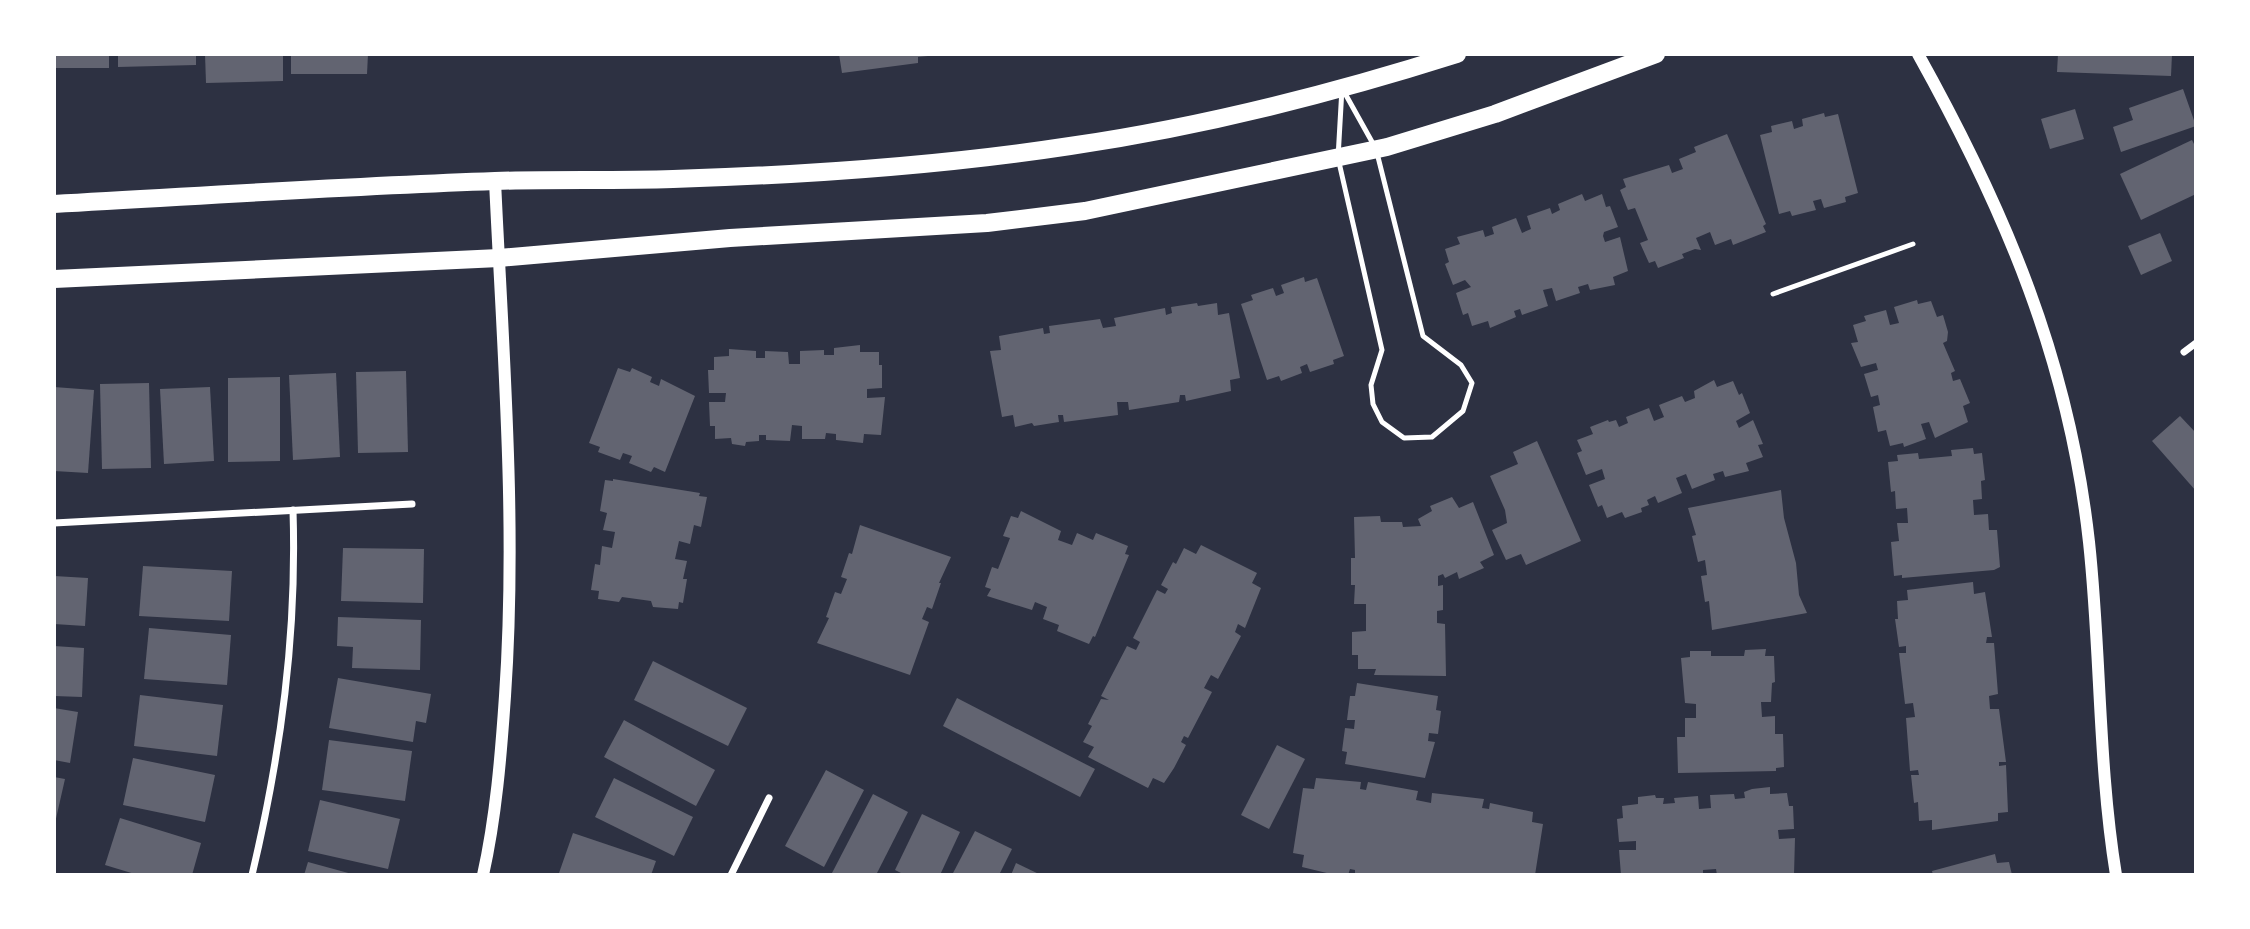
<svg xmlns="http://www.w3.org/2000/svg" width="2250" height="929" font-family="Georgia,serif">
<rect width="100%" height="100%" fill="#2d3142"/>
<g fill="#626471">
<rect x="54" y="54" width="55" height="14"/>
<polygon points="118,54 196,54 196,65 118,67"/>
<polygon points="205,54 283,54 283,81 206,83"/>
<polygon points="291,54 368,54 367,74 291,74"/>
<polygon points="839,54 928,54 928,56 918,57 918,63 842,73"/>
<polygon points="2058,54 2172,54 2171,76 2057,72"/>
<polygon points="2183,89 2196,126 2121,152 2113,127 2133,120 2129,108"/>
<polygon points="2075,109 2084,139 2050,149 2041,119"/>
<polygon points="1824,113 1825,117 1838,114 1858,193 1845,197 1846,202 1824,208 1821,199 1813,201 1816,210 1792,216 1790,211 1779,214 1760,135 1772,132 1771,126 1792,121 1794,129 1803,126 1802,119"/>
<polygon points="1727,134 1766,224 1763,226 1766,232 1733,245 1731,239 1715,245 1710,232 1696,238 1701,250 1695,249 1682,254 1684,258 1658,268 1655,261 1649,263 1640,243 1648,240 1635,208 1628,210 1620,190 1626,187 1623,179 1669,165 1672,173 1683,169 1679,159 1696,152 1694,147"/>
<polygon points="2192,140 2196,148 2196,194 2141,220 2120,174"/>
<polygon points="1582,194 1585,201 1602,194 1606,207 1610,206 1618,227 1604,232 1603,236 1605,242 1620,237 1628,271 1613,277 1615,285 1590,290 1588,284 1578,287 1580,293 1556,301 1552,288 1543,290 1548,306 1522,315 1520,309 1514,311 1516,317 1490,328 1488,321 1472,326 1468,313 1463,315 1456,293 1471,287 1465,280 1453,285 1445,264 1449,262 1445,249 1460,244 1457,237 1483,230 1485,237 1494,234 1492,227 1516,218 1522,233 1531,229 1527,216 1550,208 1552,214 1560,210 1558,204"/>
<polygon points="2160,233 2172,261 2141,275 2128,246"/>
<polygon points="1304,277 1305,282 1317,278 1344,356 1333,360 1334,364 1310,372 1307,364 1300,367 1302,373 1281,381 1279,376 1267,380 1241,304 1253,300 1251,295 1273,288 1276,296 1284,293 1281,285"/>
<polygon points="1917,300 1918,304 1931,301 1937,317 1943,315 1948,332 1947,341 1943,343 1955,371 1951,373 1953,381 1960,379 1970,403 1963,406 1968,422 1935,438 1929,422 1921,424 1926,439 1904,447 1903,443 1890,446 1886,430 1878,432 1873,407 1880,405 1878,395 1871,397 1864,374 1878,370 1876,363 1861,367 1851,343 1858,342 1853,325 1866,321 1864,316 1886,310 1890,325 1899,323 1894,307"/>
<polygon points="1197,303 1198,306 1217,303 1218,315 1229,313 1240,378 1230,380 1231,391 1186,401 1185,395 1180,395 1179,402 1129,410 1128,402 1117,402 1118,415 1064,422 1063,415 1058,415 1059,422 1034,426 1032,423 1015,427 1013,415 1002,417 990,351 1001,350 999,336 1043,328 1044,334 1050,333 1049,326 1100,319 1103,328 1116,326 1114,318 1165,308 1166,315 1172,313 1171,307"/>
<polygon points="860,345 860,352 879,352 879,365 882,365 882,388 867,389 867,398 885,397 881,435 864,434 863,443 836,440 836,434 826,433 825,439 802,439 802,426 792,425 790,441 766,440 766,435 759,435 759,441 746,442 745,446 732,444 731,438 715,439 715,426 710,426 709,402 725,402 726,393 709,393 708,370 714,370 714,357 729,356 729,349 756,351 756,358 765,358 765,351 788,352 789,364 800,364 800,351 824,350 824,355 834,355 834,348"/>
<polygon points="618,368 630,372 632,368 652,377 650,382 659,386 661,379 695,396 665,472 654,467 651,472 629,463 632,456 623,453 620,460 598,452 600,447 589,443"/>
<polygon points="406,371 408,452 358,453 356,372"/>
<polygon points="336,373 340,457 293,460 289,375"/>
<polygon points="280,377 280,461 228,462 228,378"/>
<polygon points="1714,380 1717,387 1733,381 1739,395 1742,393 1750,413 1736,421 1739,428 1753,420 1763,444 1758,445 1763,457 1746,463 1749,471 1725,477 1723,471 1713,474 1715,480 1692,489 1686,474 1676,478 1682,493 1658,503 1655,496 1647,500 1649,505 1641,508 1642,512 1625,518 1622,512 1607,518 1602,505 1598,507 1589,485 1605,479 1602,469 1586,475 1577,453 1582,451 1577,440 1593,434 1590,427 1608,420 1609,422 1616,420 1619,427 1628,423 1626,417 1649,408 1654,421 1664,417 1659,405 1682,396 1685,402 1695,398 1694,391"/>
<polygon points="149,383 151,468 102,469 100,384"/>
<polygon points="54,387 94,390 88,473 54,471"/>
<polygon points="210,387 214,461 164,464 160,389"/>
<polygon points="2180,416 2196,433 2196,491 2152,441"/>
<polygon points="1537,441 1581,541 1526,565 1521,554 1506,560 1492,530 1507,523 1505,510 1490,476 1518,464 1513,452"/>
<polygon points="1973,448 1974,454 1982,453 1985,480 1981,481 1982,499 1973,500 1974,515 1988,514 1989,530 1997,530 2000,567 1994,570 1902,578 1902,575 1894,576 1891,542 1899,541 1897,523 1908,523 1907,508 1896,509 1895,491 1891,492 1888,462 1898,461 1897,455 1918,453 1919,459 1952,456 1951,450"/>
<polygon points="613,479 700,493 699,496 707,497 701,527 694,525 690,544 679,541 675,559 687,561 683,579 687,579 683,603 679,602 678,609 653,607 651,601 622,597 619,602 598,599 599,591 591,590 595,564 600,565 602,546 612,548 615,532 603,530 607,513 600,511 605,480 613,481"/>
<polygon points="1781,490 1784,518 1796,563 1799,595 1807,613 1712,630 1709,601 1705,602 1701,576 1707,575 1705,560 1698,562 1692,536 1696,535 1688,508"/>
<polygon points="1452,497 1459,508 1473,502 1494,555 1480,562 1484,568 1459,579 1457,572 1445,578 1443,574 1438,576 1438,586 1443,585 1443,610 1437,611 1437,623 1445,624 1446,676 1374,675 1376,669 1358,669 1358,655 1352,655 1352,632 1366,631 1366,604 1354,604 1355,585 1351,585 1351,558 1355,558 1354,517 1380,516 1381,522 1402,522 1403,527 1421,526 1418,519 1432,511 1430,506"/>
<polygon points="1021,511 1061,531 1058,540 1072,545 1077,533 1093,540 1096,533 1128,546 1125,554 1129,555 1095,637 1093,636 1089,644 1057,631 1059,625 1043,619 1047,607 1035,602 1032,610 987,596 991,589 985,587 992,567 998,569 1010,538 1003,536 1011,516 1018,518"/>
<polygon points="860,525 951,557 939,583 941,583 932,609 927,607 922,619 929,622 910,675 817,643 829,618 826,617 835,592 841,594 847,579 841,577 849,553 852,554"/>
<polygon points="1201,545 1257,573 1252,583 1261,588 1245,628 1238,624 1235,632 1241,636 1218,679 1211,675 1204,688 1212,692 1188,738 1184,736 1181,742 1186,745 1174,768 1164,783 1153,778 1148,788 1088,757 1094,747 1083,742 1092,726 1088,724 1101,699 1109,700 1101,696 1127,646 1136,650 1140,642 1133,638 1157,590 1165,594 1168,589 1161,585 1173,562 1176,564 1184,548 1196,554"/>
<polygon points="343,548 424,549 423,603 341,601"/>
<polygon points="143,566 232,571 229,621 139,616"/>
<polygon points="54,576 88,578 85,626 54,624"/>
<polygon points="1973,582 1974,594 1985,592 1992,637 1987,637 1986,643 1994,643 1998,694 1989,696 1990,709 1999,709 2006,762 1999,762 1999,766 2006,765 2008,812 1998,813 1998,821 1932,830 1932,820 1919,821 1918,802 1914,803 1911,775 1919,775 1918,770 1910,771 1906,718 1915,717 1913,703 1905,704 1899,653 1906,653 1906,646 1899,647 1895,619 1898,619 1897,601 1908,600 1907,590"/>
<polygon points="338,617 421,620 420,670 352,668 353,647 337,646"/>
<polygon points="149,628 231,635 227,685 144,679"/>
<polygon points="54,646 84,648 82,697 54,696"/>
<polygon points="1766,649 1765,656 1774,656 1775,682 1772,683 1771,702 1761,702 1762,717 1775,716 1775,734 1783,734 1784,767 1776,768 1776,771 1678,773 1677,737 1685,737 1685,718 1696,718 1696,704 1685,703 1681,658 1690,657 1690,651 1711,651 1711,656 1744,656 1745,650"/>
<polygon points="653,661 747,708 728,746 634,700"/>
<polygon points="338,678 431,694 426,723 416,721 413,742 329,728"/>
<polygon points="1357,683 1438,696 1436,710 1441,711 1438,734 1429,733 1428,741 1435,742 1425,778 1345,764 1347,752 1342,751 1345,728 1354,729 1355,720 1347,720 1350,696 1355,696"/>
<polygon points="140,695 223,705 217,756 134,746"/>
<polygon points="957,698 1095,769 1080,797 943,726"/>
<polygon points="54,708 78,712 70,763 54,760"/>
<polygon points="624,720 715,770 696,806 604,757"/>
<polygon points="329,740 412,751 405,801 322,790"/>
<polygon points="1277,745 1305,759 1269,829 1241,815"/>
<polygon points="133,758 215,775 205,822 123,805"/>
<polygon points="826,770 864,790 824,867 785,846"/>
<polygon points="54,777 65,779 55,823 54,823"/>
<polygon points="614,778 693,817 674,856 595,817"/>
<polygon points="1316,778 1361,782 1360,789 1366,790 1368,782 1418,791 1416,800 1431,803 1432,793 1484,799 1482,808 1489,809 1490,803 1533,812 1532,822 1543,824 1535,875 1355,875 1355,870 1350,869 1348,875 1335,875 1302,867 1304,855 1293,853 1303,788 1314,789"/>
<polygon points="1770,787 1770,794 1787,793 1789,806 1793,806 1794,829 1778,830 1779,839 1795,838 1794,875 1717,875 1716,869 1703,870 1703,875 1621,875 1619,850 1636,850 1636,841 1619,842 1617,819 1623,818 1622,806 1638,804 1638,797 1655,795 1656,798 1664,798 1663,804 1675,803 1674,798 1698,796 1699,809 1711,808 1710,795 1734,794 1735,799 1745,798 1744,792 1752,789"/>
<polygon points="873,794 908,812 876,875 836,875 832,873"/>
<polygon points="320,800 400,819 388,869 308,851"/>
<polygon points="922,814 960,832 940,875 905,875 895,870"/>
<polygon points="120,818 201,843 192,875 138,875 105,865"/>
<polygon points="975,831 1012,849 999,875 952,875"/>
<polygon points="573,833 656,861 651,875 559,873"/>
<polygon points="1995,854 1997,863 2009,862 2012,875 1933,875 1932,871"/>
<polygon points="308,862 352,874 352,875 304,875"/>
<polygon points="1016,863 1041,875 1011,875"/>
</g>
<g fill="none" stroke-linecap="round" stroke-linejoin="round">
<g stroke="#fff" stroke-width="5">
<polygon points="1342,88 1376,149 1423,336 1461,365 1472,383 1463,411 1432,437 1404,438 1382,422 1373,404 1371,385 1382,350 1338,158"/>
<polyline points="1773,294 1913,244"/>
</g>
<g stroke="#fff" stroke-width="7">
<polyline points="2184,352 2196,343"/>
<polyline points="54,523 412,504"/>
<path d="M252 875C281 753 297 635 293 510"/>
<polyline points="731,875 769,798"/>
</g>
<g stroke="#fff" stroke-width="12">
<path d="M1918 54C2006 212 2069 361 2089 542 2101 653 2098 764 2116 875"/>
<path d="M483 875C496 817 501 755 505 696 517 524 503 353 495 181"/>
</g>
<g stroke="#fff" stroke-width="18">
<path d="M54 204C201 196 348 186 495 181 554 179 614 181 673 179 805 175 939 166 1070 146 1201 127 1331 94 1457 54"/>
<polyline points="54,279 499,258 730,238 987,223 1085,211 1387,147 1495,114 1656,54"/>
</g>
</g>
<rect width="2250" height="929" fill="none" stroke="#ffffff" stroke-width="112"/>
</svg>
